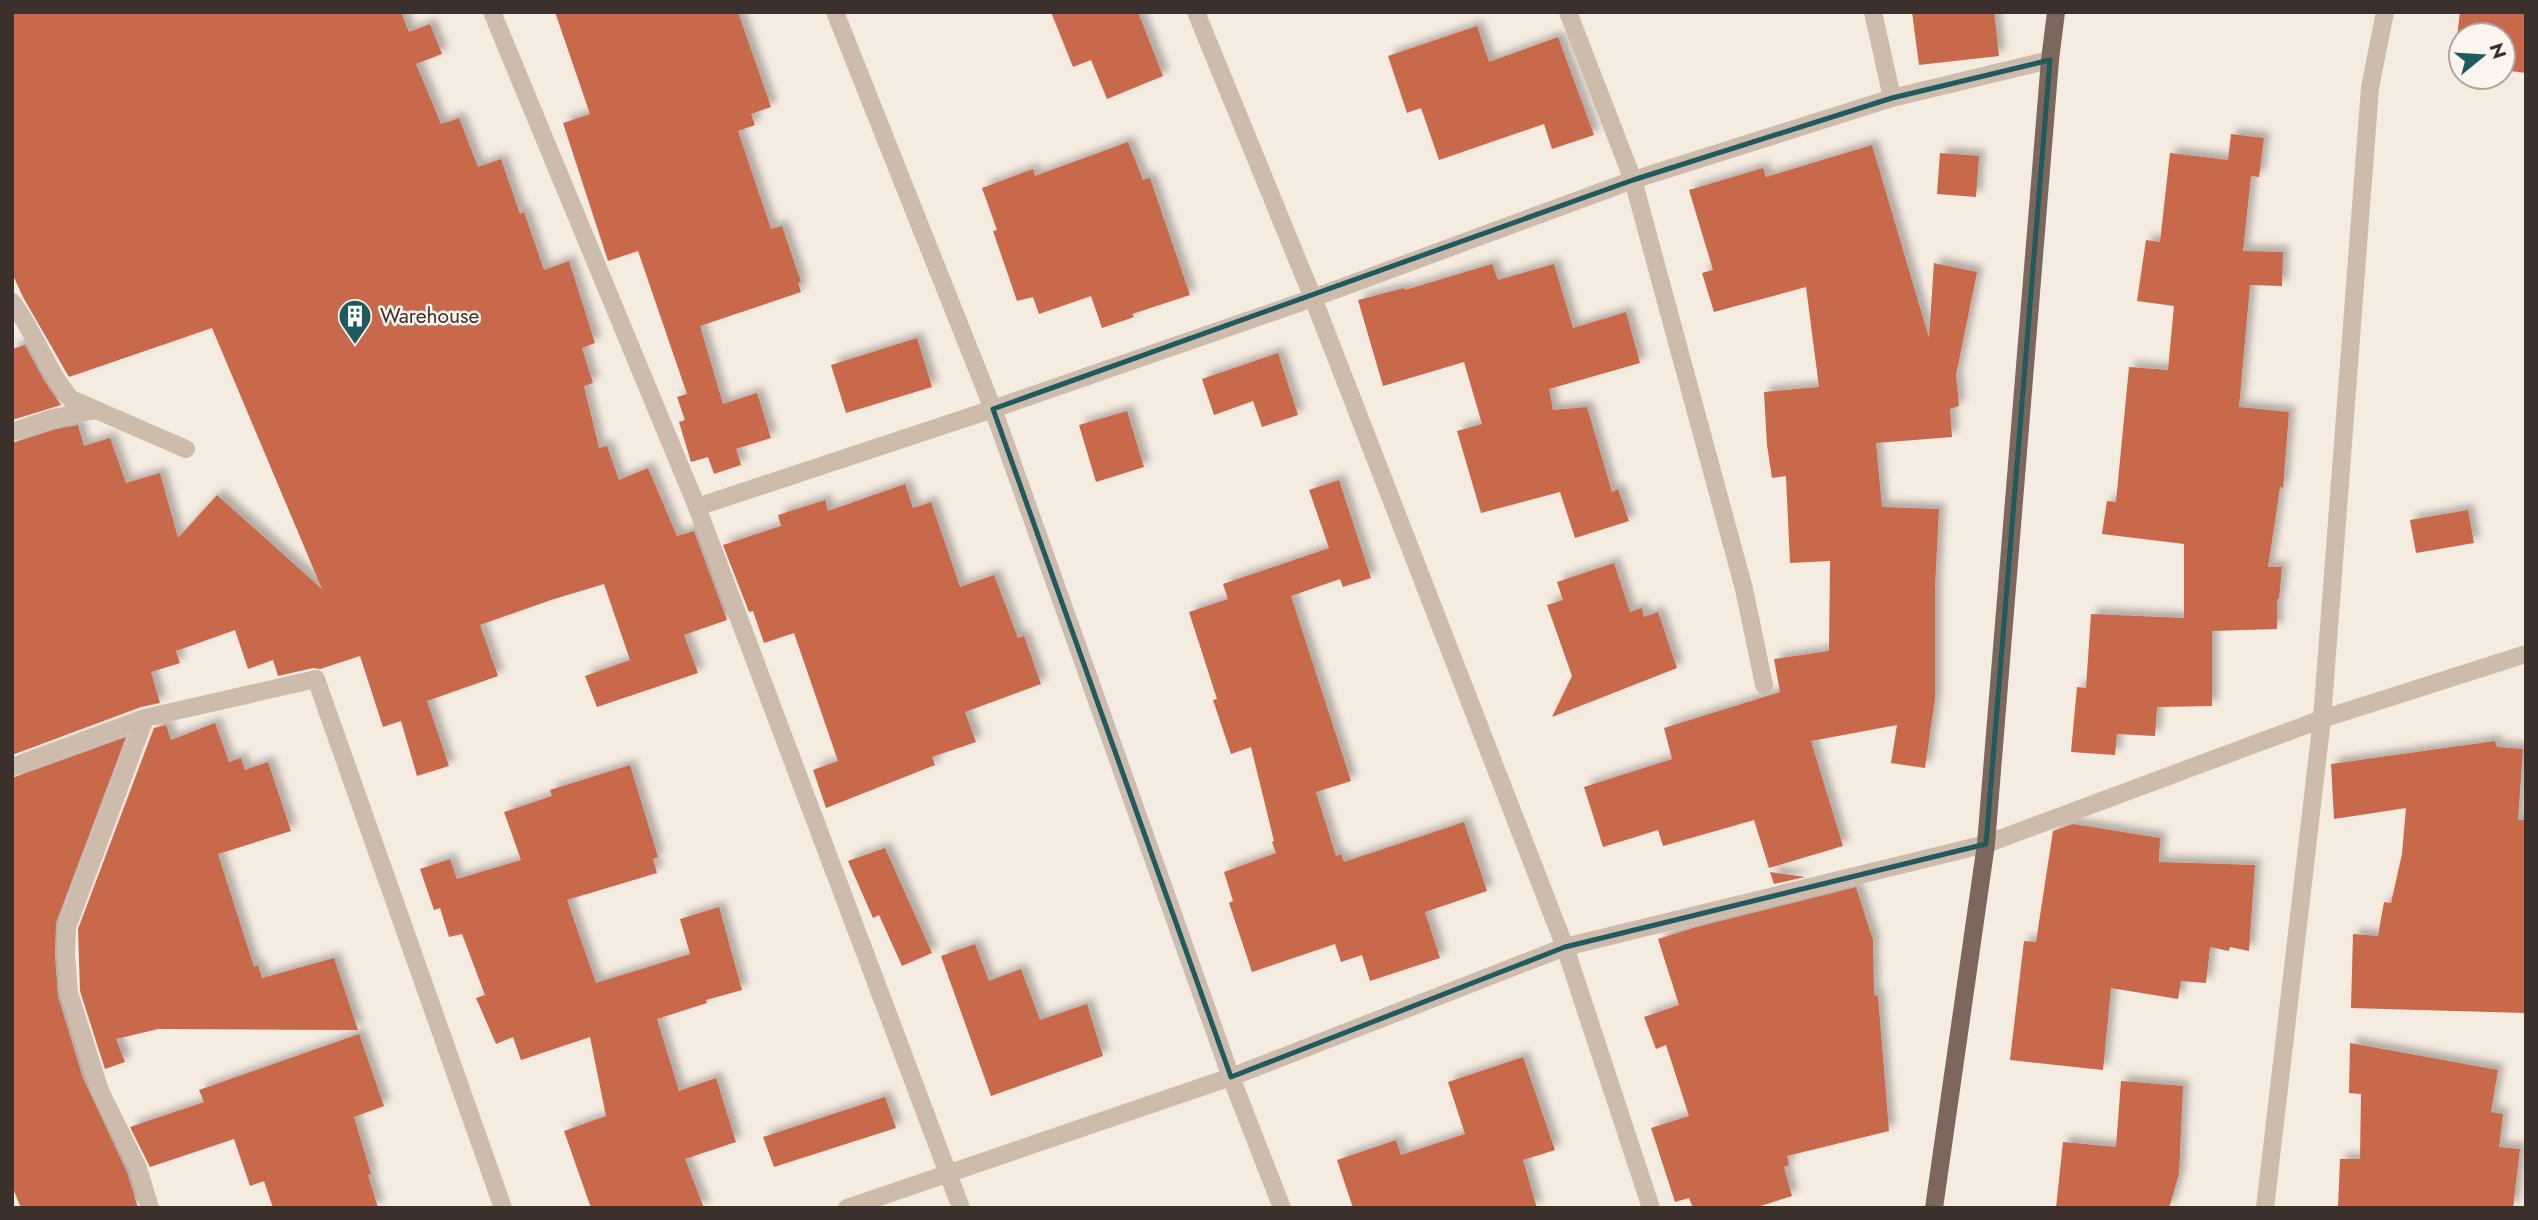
<svg xmlns="http://www.w3.org/2000/svg" width="2538" height="1220" font-family="Jost,sans-serif">
<defs>
<filter id="shadow"><feDropShadow dx="6" dy="-6" stdDeviation="3.5" flood-color="#0004"/></filter>
</defs>
<rect width="100%" height="100%" fill="#f4ebe1"/>
<g fill="#c8694b" filter="url(#shadow)">
<polygon points="12,12 401,12 409,32 430,24 442,54 416,64 441,124 459,118 478,167 501,159 520,214 524,212 544,270 569,261 595,343 582,348 593,383 584,386 599,448 607,446 619,480 648,468 677,536 694,531 727,620 684,635 698,673 597,707 585,676 630,660 604,584 551,600 480,625 498,676 427,701 449,766 417,776 401,721 383,727 360,656 320,669 313,668 278,676 273,660 248,669 235,630 176,651 180,663 151,672 160,703 141,707 12,755 12,443 56,429 78,425 84,446 110,438 126,483 160,473 178,538 217,495 322,589 212,328 69,377 23,297 12,273"/>
<polygon points="555,12 738,12 771,107 751,114 755,125 738,131 771,229 782,226 801,282 798,283 801,292 700,326 723,404 757,393 771,438 736,449 741,465 714,474 708,457 691,462 679,422 685,420 677,397 687,394 638,251 608,261 563,123 590,114"/>
<polygon points="1051,12 1138,12 1163,76 1107,99 1091,60 1073,67"/>
<polygon points="1912,12 1994,12 1999,56 1919,65"/>
<polygon points="2460,12 2526,12 2526,73 2503,70 2503,35 2461,35 2461,65 2454,64"/>
<polygon points="1477,26 1489,62 1558,37 1594,135 1552,149 1544,124 1439,160 1421,108 1407,113 1388,56"/>
<polygon points="2231,134 2264,138 2259,177 2251,176 2243,251 2283,252 2282,286 2250,285 2239,407 2289,412 2283,488 2280,487 2268,567 2282,567 2279,599 2277,599 2277,629 2212,631 2212,706 2157,707 2155,736 2117,734 2115,755 2071,752 2077,687 2086,688 2091,614 2184,618 2184,544 2102,534 2107,501 2116,502 2129,367 2168,370 2174,306 2137,301 2146,240 2160,242 2170,153 2228,160"/>
<polygon points="1128,142 1143,180 1150,178 1190,295 1132,314 1134,317 1102,328 1091,296 1039,314 1033,297 1017,301 993,231 997,230 982,188 1033,169 1035,176"/>
<polygon points="1872,145 1929,338 1934,263 1977,272 1956,375 1959,406 1950,409 1952,437 1876,443 1882,507 1939,509 1935,587 1935,699 1925,768 1891,763 1897,725 1811,741 1843,846 1769,868 1754,820 1663,846 1658,830 1603,847 1584,787 1672,759 1664,728 1780,692 1774,659 1829,651 1830,561 1790,563 1786,476 1772,478 1767,445 1764,392 1819,387 1806,287 1714,312 1702,273 1713,270 1689,190 1763,168 1766,177"/>
<polygon points="1940,153 1979,156 1976,197 1937,194"/>
<polygon points="1492,264 1498,280 1554,264 1573,328 1626,312 1640,363 1549,389 1553,410 1587,407 1612,492 1618,489 1629,521 1575,538 1560,492 1481,513 1457,431 1482,424 1464,362 1383,386 1358,300 1404,288 1405,290"/>
<polygon points="917,338 932,387 846,413 831,365"/>
<polygon points="25,345 45,382 61,405 12,420 12,349"/>
<polygon points="1278,353 1298,415 1262,427 1253,401 1214,415 1202,379"/>
<polygon points="1127,411 1144,467 1096,482 1079,425"/>
<polygon points="1339,480 1371,578 1343,587 1340,579 1291,596 1351,781 1316,792 1336,856 1341,854 1344,862 1464,822 1487,891 1425,912 1440,958 1370,981 1362,955 1341,962 1335,944 1252,972 1229,903 1233,901 1224,872 1276,853 1272,842 1274,841 1251,747 1231,754 1213,700 1217,699 1189,612 1228,599 1223,584 1329,548 1309,490"/>
<polygon points="905,484 913,508 931,502 960,587 994,575 1018,638 1024,636 1041,684 965,712 976,742 932,757 935,765 826,808 813,770 838,761 794,633 764,643 753,611 749,612 723,545 781,526 778,515 825,500 828,511"/>
<polygon points="2468,510 2474,543 2416,553 2410,520"/>
<polygon points="1614,563 1630,612 1642,608 1644,617 1658,612 1677,668 1552,717 1572,676 1547,605 1563,600 1557,582"/>
<polygon points="215,723 229,762 241,758 245,770 268,762 291,831 218,854 254,967 258,965 262,978 334,958 358,1030 158,1029 116,1039 125,1062 105,1069 80,991 78,929 154,728 166,725 171,740"/>
<polygon points="126,737 56,923 55,955 58,996 83,1078 127,1172 138,1208 21,1208 12,1186 12,778"/>
<polygon points="2495,741 2497,747 2523,749 2518,820 2526,820 2526,1013 2351,1008 2353,934 2378,936 2384,902 2391,903 2402,854 2406,808 2334,819 2331,764"/>
<polygon points="630,765 658,857 653,859 657,873 567,900 596,983 690,954 680,919 719,907 742,990 706,1000 707,1003 657,1019 679,1091 716,1078 736,1142 685,1159 704,1208 591,1208 564,1131 606,1116 590,1037 521,1060 513,1037 496,1044 476,998 485,995 462,934 449,937 440,908 434,910 420,869 450,859 457,879 521,860 504,812 552,796 550,790"/>
<polygon points="2073,824 2160,838 2159,862 2255,865 2249,951 2230,947 2229,951 2210,947 2206,983 2181,981 2178,999 2111,988 2103,1070 2010,1060 2024,941 2036,942 2053,831"/>
<polygon points="885,848 932,953 902,966 879,915 873,918 848,861"/>
<polygon points="1770,872 1805,877 1774,884"/>
<polygon points="1856,887 1873,940 1874,995 1878,996 1889,1131 1787,1156 1789,1165 1784,1167 1792,1196 1754,1208 1693,1208 1689,1198 1675,1202 1651,1128 1689,1116 1666,1045 1656,1049 1644,1017 1679,1005 1658,939 1696,927"/>
<polygon points="975,944 989,981 1021,969 1040,1020 1087,1004 1103,1056 991,1096 941,956"/>
<polygon points="359,1034 384,1106 354,1117 371,1174 368,1175 378,1208 273,1208 264,1181 250,1186 234,1139 150,1167 130,1127 204,1102 199,1090"/>
<polygon points="2350,1043 2498,1070 2491,1112 2503,1114 2499,1147 2520,1149 2513,1208 2338,1208 2340,1159 2360,1159 2361,1094 2349,1093"/>
<polygon points="1523,1057 1555,1150 1523,1160 1537,1208 1353,1208 1337,1160 1396,1140 1401,1155 1465,1134 1448,1082"/>
<polygon points="2121,1081 2183,1086 2179,1174 2169,1208 2056,1208 2063,1142 2116,1147"/>
<polygon points="885,1097 896,1128 774,1167 763,1137"/>
</g>
<g fill="none" stroke-linecap="round" stroke-linejoin="round">
<g stroke="#cdbbac" stroke-width="18">
<polyline points="492,12 697,507 961,1208"/>
<polyline points="835,12 993,409 1231,1077 1282,1208"/>
<polyline points="1196,12 1313,298 1565,947 1651,1208"/>
<polyline points="1568,12 1633,180 1744,589 1764,685"/>
<polyline points="1873,12 1892,98"/>
<path d="M12 302C35 332 46 370 71 399L186 449"/>
<polyline points="12,432 53,418 96,410"/>
<polyline points="697,507 993,409 1313,298 1633,180 1892,98 2050,60"/>
<polyline points="145,718 67,927 66,954 69,993 100,1091 138,1168 150,1208"/>
<polyline points="12,767 145,718 316,679 503,1208"/>
<polyline points="847,1208 1231,1077 1565,947 1986,844 2322,719 2526,654"/>
<polyline points="2265,1208 2322,719 2370,88 2385,12"/>
</g>
<polyline stroke="#7d675c" stroke-width="18" points="1934,1208 1986,844 2050,60 2056,12"/>
</g>
<path fill="none" stroke="#1f5a5e" stroke-width="5" stroke-linejoin="round" d="M2050 60 1986 844 1565 947 1231 1077 993 409 1633 180 1892 98Z"/>
<defs>
<symbol id="building-pin" viewBox="-11 -11 22 30"><path d="M0 17L-7.5 6A9.5 9.5 0 1 1 7.5 6Z" fill="#1f5a5e" stroke="#fbf5ee"/><path d="M-4-6H4V6H1V3H-1V6H-4ZM-2.5-4.3h1.7v1.8h-1.7ZM.8-4.3h1.7v1.8H.8ZM-2.5-1h1.7V.8h-1.7ZM.8-1h1.7V.8H.8Z" fill="#fff"/></symbol>
</defs>
<g fill-rule="evenodd">
<use href="#building-pin" x="336" y="297" width="38" height="52"/>
</g>
<g text-anchor="middle" dominant-baseline="central" stroke-width="5" stroke-linejoin="round" paint-order="stroke">
<g font-size="21" fill="#3b302b" stroke="#fbf5ee" text-anchor="start">
<text x="380" y="316">Warehouse</text>
</g>
</g>
<rect width="2538" height="1220" fill="none" stroke="#3b302b" stroke-width="28"/>
<g transform="translate(2482 56) rotate(72)"><circle r="33" fill="#fbf5ee" stroke="#aea6a0" stroke-width="2"/>
<path d="M0-5L12 26L0 18L-12 26Z" fill="#1f5a5e"/>
<text y="-10" font-size="19" font-weight="bold" text-anchor="middle" fill="#3b302b">N</text>
</g>
</svg>
